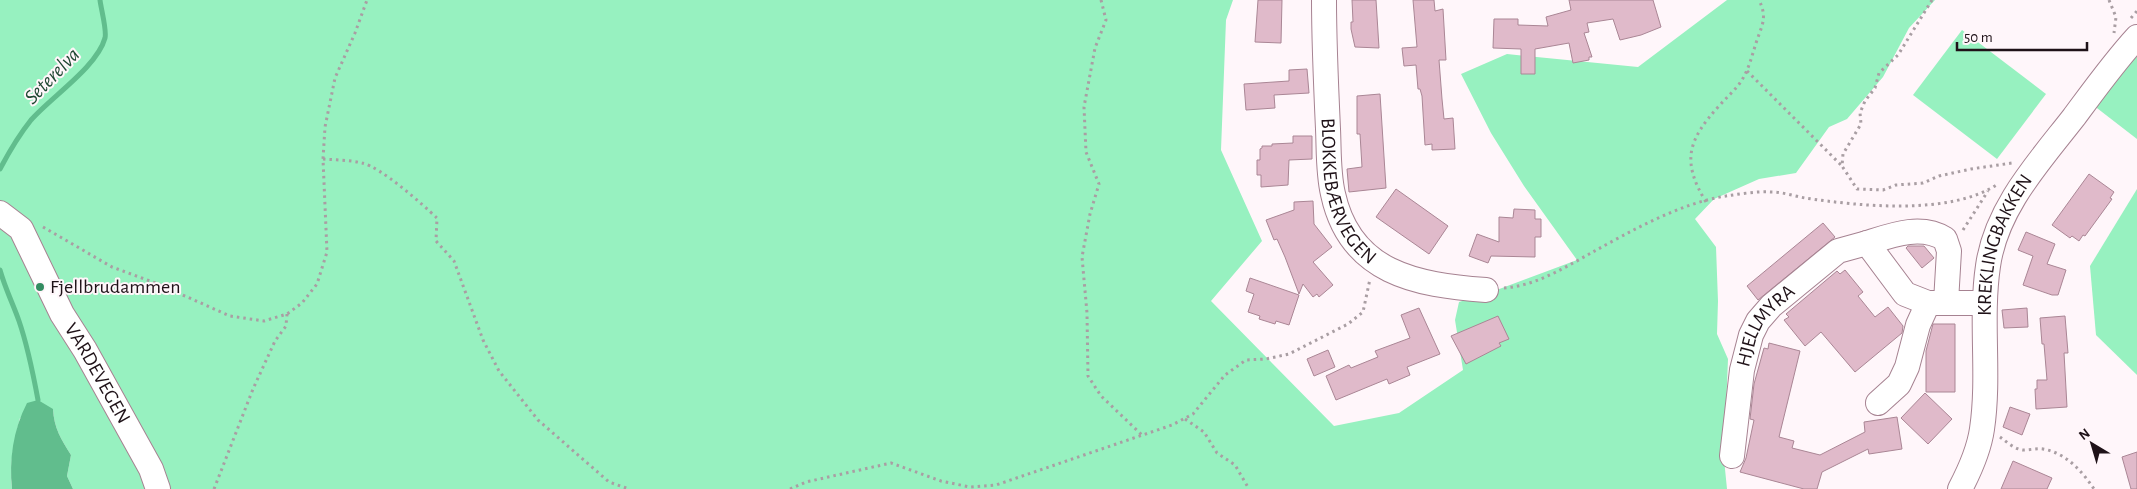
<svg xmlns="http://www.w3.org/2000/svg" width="2137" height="489" font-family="'Alegreya Sans',sans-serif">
<rect width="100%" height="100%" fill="#fff6fa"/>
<g fill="#97f1c0">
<path d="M0 0H1233L1226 20 1221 150 1262 241 1211 301 1334 426 1399 413 1463 370 1455 320 1459 302 1494 291 1577 260 1524 186 1491 133 1461 74 1507 54 1638 67 1727 0H1935L1909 28 1883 77 1847 119 1829 127 1796 173 1759 179 1714 199 1695 219 1716 247 1718 301 1717 334 1728 359 1724 459 1727 489H73L67 476 71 455C61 439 54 428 53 409L20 418C14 442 9 464 12 489H0Z"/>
<polygon points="1962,30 2046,94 1997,159 1913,95"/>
<polygon points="2137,50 2137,139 2093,105"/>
<polygon points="2137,189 2137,375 2096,335 2090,266"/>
</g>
<path fill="#61bd8d" d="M38 400 53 409C54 428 61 439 71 455L67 476 73 489H12C9 460 13 430 27 403Z"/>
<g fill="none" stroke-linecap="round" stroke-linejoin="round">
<g stroke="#61bd8d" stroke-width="5">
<path d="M0 169C9 152 19 135 31 120 51 97 97 67 105 38 107 30 101 9 100 0"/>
<path d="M0 270C5 288 13 304 19 321 28 347 33 373 38 400"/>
</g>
</g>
<g fill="#e0baca" stroke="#aa8695">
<polygon points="1258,0 1282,0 1281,43 1255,42"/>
<polygon points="1352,0 1376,0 1379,48 1355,47 1351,29 1351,22 1353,22"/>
<polygon points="1413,0 1434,0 1435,11 1443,9 1446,60 1439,60 1442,99 1444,119 1453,118 1455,149 1432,150 1432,144 1425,145 1422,96 1420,89 1418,89 1416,65 1404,66 1402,48 1417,47"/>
<polygon points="1569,0 1653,0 1661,27 1641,35 1620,40 1613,19 1587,23 1589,32 1584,33 1592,57 1589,57 1589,60 1573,63 1569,43 1535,49 1535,74 1521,74 1521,49 1493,48 1494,19 1518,19 1518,25 1548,26 1546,17 1571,10"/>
<polygon points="1307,69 1309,93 1274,95 1275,108 1246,110 1244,84 1289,81 1289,70"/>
<polygon points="1380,94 1386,188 1349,192 1347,169 1362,167 1360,134 1357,134 1357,96"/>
<polygon points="1293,136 1312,136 1312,159 1289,160 1288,185 1261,187 1261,175 1257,175 1257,160 1260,160 1260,149 1262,148 1262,146 1272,146 1272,144 1293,143"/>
<polygon points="2089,174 2114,192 2110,198 2112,199 2085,236 2083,235 2079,241 2072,236 2070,238 2052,225"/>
<polygon points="1396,189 1448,226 1429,254 1376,217"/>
<polygon points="1313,201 1314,224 1332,247 1313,262 1333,285 1319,297 1317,294 1313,297 1303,284 1299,294 1285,257 1277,239 1274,240 1266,220 1294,210 1294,202"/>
<polygon points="1514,209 1535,210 1535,219 1541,219 1541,237 1535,237 1535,257 1491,256 1488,263 1469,256 1477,234 1499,242 1499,217 1513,218"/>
<polygon points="1823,223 1835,237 1758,300 1747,286"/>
<polygon points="2026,232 2055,244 2047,264 2066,270 2058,295 2052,295 2023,285 2033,256 2018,250"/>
<polygon points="1908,246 1924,246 1934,258 1922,268 1906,248"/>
<polygon points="1845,270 1863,292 1858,296 1875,317 1888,307 1903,326 1902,333 1855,372 1821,332 1805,346 1784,320 1789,317 1786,314 1837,271 1840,274"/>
<polygon points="1250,278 1299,295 1289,325 1276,321 1275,324 1259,319 1260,316 1248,312 1254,294 1246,291"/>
<polygon points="1419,308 1440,354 1407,367 1410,375 1389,384 1387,379 1336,400 1326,376 1349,365 1351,368 1378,357 1375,351 1410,338 1401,315"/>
<polygon points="2027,308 2028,327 2004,328 2002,310"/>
<polygon points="1498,316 1509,339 1499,343 1501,346 1466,364 1451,336"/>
<polygon points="2065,316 2068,353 2064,353 2067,407 2036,409 2035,389 2037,389 2037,380 2047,380 2044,344 2042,344 2040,318"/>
<polygon points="1933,324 1955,324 1955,392 1926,392 1926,351"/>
<polygon points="1769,343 1800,351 1779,437 1794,441 1792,448 1820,455 1865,432 1864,422 1897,417 1902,449 1869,454 1868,449 1822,472 1817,489 1804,489 1740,472 1746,458 1754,420 1750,419 1754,384 1764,348 1768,349"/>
<polygon points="1328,350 1335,367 1314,376 1307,359"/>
<polygon points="1925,393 1952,419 1928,444 1901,418"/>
<polygon points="2010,407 2030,414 2022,435 2003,427"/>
<polygon points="2137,452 2137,489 2131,489 2122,457"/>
<polygon points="2013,461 2052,478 2047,489 2001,489"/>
</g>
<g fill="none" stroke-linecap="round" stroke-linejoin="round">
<defs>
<g id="minor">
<path id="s1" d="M1324 0C1324 43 1326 86 1328 129 1329 150 1328 173 1333 194 1350 273 1416 285 1486 290"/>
<path id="s2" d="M0 213 21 229 62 314 85 350 151 469 158 489"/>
<path d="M1867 243C1892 235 1921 224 1945 239L1949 251 1946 302"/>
<polyline points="1878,403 1899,384 1907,367 1918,325 1928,303"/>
<path id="s3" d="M1732 456 1742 370 1751 335 1758 321 1771 306 1838 251 1867 243 1905 294 1928 303H1984"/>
<path id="s4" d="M1960 489C1970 470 1979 450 1982 429 1990 375 1980 320 1988 266 1996 208 2039 162 2074 117 2094 90 2114 62 2137 37"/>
</g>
</defs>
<use href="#minor" stroke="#a68291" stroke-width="26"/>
<g stroke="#a99ea3" stroke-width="3" stroke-dasharray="2.5 4" stroke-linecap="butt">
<polyline points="1101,0 1106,20 1095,48 1084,107 1086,152 1099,184 1090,214 1082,257 1087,313 1088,376 1101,396 1142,435"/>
<polyline points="1932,0 1898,55 1879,73 1875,88 1865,101 1860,113 1861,124 1843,154 1842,166 1857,189 1883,190 1896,185 1923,183 1939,176 1971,169 2012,163"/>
<polyline points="2109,0 2116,17 2114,33"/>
<polyline points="2131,18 2137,11"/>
<polyline points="1747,71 1842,166"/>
<path d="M323 159C336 160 350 160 362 163 381 167 422 204 437 218L436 241 454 261 483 340 499 371 538 420 609 482 629 489"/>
<path d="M1706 202C1681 161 1688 140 1719 106 1726 98 1734 91 1740 83 1749 70 1752 55 1757 40 1763 23 1767 17 1759 0"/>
<polyline points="43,227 112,267 158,284 230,316 264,321 287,314 302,303 317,284 327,252 323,159 325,127 335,78 355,33 367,0"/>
<polyline points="1963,230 1988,191"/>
<path d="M1504 288C1535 286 1564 268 1591 253 1631 231 1680 203 1726 196 1740 194 1757 191 1771 192 1783 192 1794 196 1805 198 1859 206 1950 216 1998 184"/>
<polyline points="1185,419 1204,432 1217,453 1235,465 1249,489"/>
<path d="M2000 437C2007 442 2014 449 2023 450 2030 450 2037 448 2043 449 2066 453 2082 471 2094 489"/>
<polyline points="214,489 253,389 275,341 286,326 287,314"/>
<polyline points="790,489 806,482 891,463 941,481 970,487 996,485 1172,425 1193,414 1225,375 1246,360 1266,359 1289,354 1348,324 1363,312 1370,279"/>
</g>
<use href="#minor" stroke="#fff" stroke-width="24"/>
</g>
<circle fill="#338c61" stroke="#fff6fa" stroke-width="2" cx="40" cy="287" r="5"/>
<g text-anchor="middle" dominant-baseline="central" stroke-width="4" stroke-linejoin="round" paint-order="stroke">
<g font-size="20" fill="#1f1218" stroke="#fff6fa">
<text stroke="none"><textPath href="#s1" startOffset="196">BLOKKEBÆRVEGEN</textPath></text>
<text stroke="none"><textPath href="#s4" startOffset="252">KREKLINGBAKKEN</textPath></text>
<text stroke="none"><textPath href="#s3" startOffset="138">HJELLMYRA</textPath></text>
<text stroke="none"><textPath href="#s2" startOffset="190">VARDEVEGEN</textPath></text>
</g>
<g font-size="20" fill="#1f1218" stroke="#fff6fa" text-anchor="start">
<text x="50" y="287">Fjellbrudammen</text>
</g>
<g font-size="21" font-style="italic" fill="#204833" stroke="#fff6fa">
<text transform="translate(52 76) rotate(-46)">Seterelva</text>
</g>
</g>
<g transform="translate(2092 444) rotate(322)" stroke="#fff6fa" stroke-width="4" paint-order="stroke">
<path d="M0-4L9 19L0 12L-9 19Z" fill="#1f1218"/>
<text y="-8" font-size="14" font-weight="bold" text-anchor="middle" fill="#1f1218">N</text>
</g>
<path d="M1957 42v8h130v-8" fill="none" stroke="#1f1218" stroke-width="2.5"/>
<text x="1964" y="42" font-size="15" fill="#1f1218" stroke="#fff6fa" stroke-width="4" paint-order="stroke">50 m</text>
</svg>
